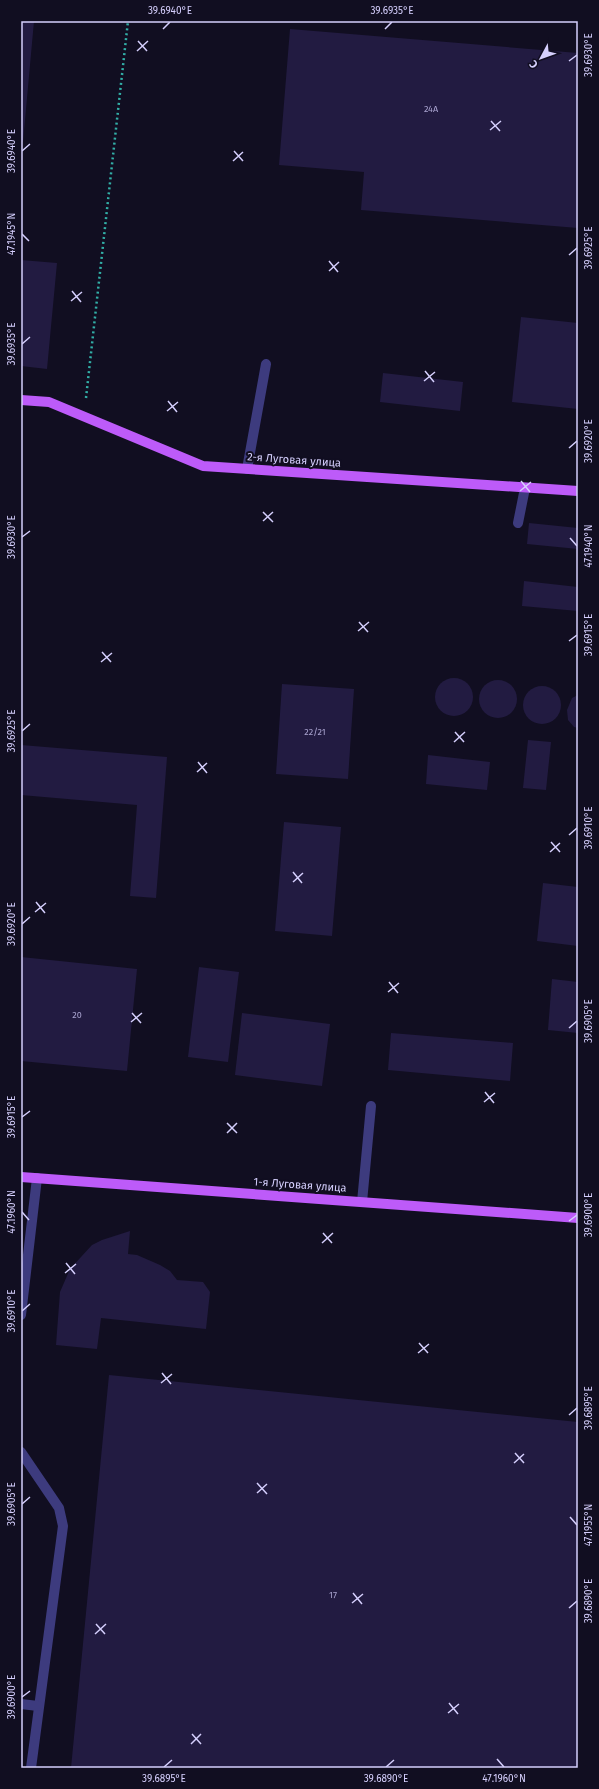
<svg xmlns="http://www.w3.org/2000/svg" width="599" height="1789" font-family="'Fira Sans',sans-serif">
<rect width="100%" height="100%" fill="#110e21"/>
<g fill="#221b41">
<polygon points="21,21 34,21 23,142 21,142"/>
<polygon points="290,29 578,53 578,228 361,210 364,172 279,165"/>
<polygon points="21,260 57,263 47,369 21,366"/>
<polygon points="521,317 578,323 578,409 512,402"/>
<polygon points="383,373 463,382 460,411 380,402"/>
<polygon points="529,523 578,528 578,549 527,544"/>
<polygon points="524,581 578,587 578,611 522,606"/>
<circle cx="454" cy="697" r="19"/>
<circle cx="498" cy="699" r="19"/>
<polygon points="282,684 354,689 348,779 276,774"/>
<circle cx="542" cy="705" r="19"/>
<polygon points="578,695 578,728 574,727 568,720 567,710 572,698"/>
<polygon points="528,740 551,742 546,790 523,788"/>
<polygon points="21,745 167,757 156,898 130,896 137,805 21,795"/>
<polygon points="428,755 490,762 487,790 426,784"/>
<polygon points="284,822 341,827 332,936 275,931"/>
<polygon points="543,883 578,887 578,946 537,941"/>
<polygon points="21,957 137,969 127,1071 21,1061"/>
<polygon points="199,967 239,972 228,1062 188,1057"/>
<polygon points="552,979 578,982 578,1033 548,1030"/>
<polygon points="242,1013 330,1024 322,1086 235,1075"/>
<polygon points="391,1033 513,1043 510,1081 388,1070"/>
<polygon points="130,1231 128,1254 137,1255 160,1265 170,1271 177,1280 203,1282 210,1292 206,1329 101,1318 97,1349 56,1345 60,1292 70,1269 92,1245 102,1240"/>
<polygon points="109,1375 578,1422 578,1768 71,1768"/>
</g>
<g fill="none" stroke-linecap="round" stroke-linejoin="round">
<polyline stroke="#32afa7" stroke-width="2.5" stroke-dasharray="2 3" stroke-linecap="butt" points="86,398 128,21"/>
<g stroke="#3d3b7e" stroke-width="10">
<polyline points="247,469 266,364"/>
<polyline points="518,523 525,488"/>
<polyline points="362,1202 371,1106"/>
<polyline points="21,1315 37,1178"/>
<polyline points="21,1452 59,1508 63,1526 31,1768"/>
<polyline points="21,1704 38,1706"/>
</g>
<g stroke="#bd5bf9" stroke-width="10">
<polyline points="21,400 49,402 203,466 578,491"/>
<polyline points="21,1177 578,1218"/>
</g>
</g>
<path fill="none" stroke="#d5cffd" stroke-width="1.5" d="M163 29 170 22M385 29 392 22M138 41 147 51M137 51 148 41M569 61 577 55M491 121 500 131M490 130 501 121M22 151 30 144M234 151 243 161M233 161 243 152M22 234 29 241M569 255 577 248M329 261 338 272M329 271 339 262M72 291 81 302M71 301 82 292M22 344 30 337M425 371 434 382M424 381 435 372M168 401 177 412M167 411 178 402M569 448 577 441M521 481 530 492M520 491 531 482M263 512 273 522M263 521 273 512M22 537 30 531M570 538 577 546M359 622 368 632M358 631 369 622M569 641 577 635M102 652 111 662M101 662 112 653M22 731 30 724M455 732 464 742M454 742 465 732M198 762 207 773M197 772 207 763M569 835 577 828M551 842 560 852M550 852 560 843M293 872 302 883M293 882 303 873M36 902 45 913M35 912 46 903M22 924 30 917M389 982 398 993M388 992 399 983M132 1013 141 1023M131 1022 142 1013M569 1028 577 1021M485 1092 494 1103M484 1102 495 1093M22 1117 30 1111M227 1123 237 1133M227 1133 237 1123M22 1212 29 1220M569 1221 577 1215M323 1233 332 1243M322 1243 333 1233M66 1263 75 1274M65 1273 76 1264M22 1311 30 1304M419 1343 428 1353M418 1353 429 1344M162 1373 171 1384M161 1383 172 1374M569 1415 577 1408M515 1453 524 1463M514 1463 524 1454M257 1483 267 1494M257 1493 267 1484M22 1504 30 1497M570 1517 577 1525M353 1593 362 1604M352 1603 363 1594M569 1608 577 1601M96 1624 105 1634M95 1634 106 1624M22 1697 30 1691M449 1703 458 1714M448 1713 459 1704M192 1734 201 1744M191 1744 201 1734M497 1759 504 1767M164 1767 172 1760M386 1767 394 1760"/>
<g text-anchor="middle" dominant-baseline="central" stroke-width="4" stroke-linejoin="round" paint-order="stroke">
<g font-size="9" fill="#a8a2ce">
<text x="431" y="109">24А</text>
<text x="315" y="732">22/21</text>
<text x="77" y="1015">20</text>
<text x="333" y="1595">17</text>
</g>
<g font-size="11" fill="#d5cffd" stroke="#110e21">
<text transform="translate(294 460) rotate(4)">2-я Луговая улица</text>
<text transform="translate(300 1185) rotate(4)">1-я Луговая улица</text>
</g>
</g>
<rect width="599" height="1789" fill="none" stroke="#110e21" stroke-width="44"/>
<g transform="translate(541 58) rotate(229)" stroke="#110e21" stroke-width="3" paint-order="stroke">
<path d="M0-3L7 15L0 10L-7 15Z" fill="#d5cffd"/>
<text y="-6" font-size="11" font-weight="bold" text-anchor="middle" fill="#d5cffd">С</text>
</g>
<rect x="22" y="22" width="555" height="1745" fill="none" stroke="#d5cffd" stroke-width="1.5"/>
<g font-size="10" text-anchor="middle" fill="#d5cffd">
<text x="170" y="14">39.6940°E</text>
<text x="392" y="14">39.6935°E</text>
<text transform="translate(588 55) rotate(-90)" y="4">39.6930°E</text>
<text transform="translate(11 151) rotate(-90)" y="4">39.6940°E</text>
<text transform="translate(11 234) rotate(-90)" y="4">47.1945°N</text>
<text transform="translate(588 248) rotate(-90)" y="4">39.6925°E</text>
<text transform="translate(11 344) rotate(-90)" y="4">39.6935°E</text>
<text transform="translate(588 441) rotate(-90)" y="4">39.6920°E</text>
<text transform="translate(11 537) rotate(-90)" y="4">39.6930°E</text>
<text transform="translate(588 546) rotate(-90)" y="4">47.1940°N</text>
<text transform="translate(588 635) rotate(-90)" y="4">39.6915°E</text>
<text transform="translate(11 731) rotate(-90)" y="4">39.6925°E</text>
<text transform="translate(588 828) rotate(-90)" y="4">39.6910°E</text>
<text transform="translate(11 924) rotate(-90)" y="4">39.6920°E</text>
<text transform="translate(588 1021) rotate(-90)" y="4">39.6905°E</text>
<text transform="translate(11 1117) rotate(-90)" y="4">39.6915°E</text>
<text transform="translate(11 1212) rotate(-90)" y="4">47.1960°N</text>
<text transform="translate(588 1215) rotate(-90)" y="4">39.6900°E</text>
<text transform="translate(11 1311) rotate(-90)" y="4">39.6910°E</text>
<text transform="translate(588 1408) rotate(-90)" y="4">39.6895°E</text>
<text transform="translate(11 1504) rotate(-90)" y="4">39.6905°E</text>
<text transform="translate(588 1525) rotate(-90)" y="4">47.1955°N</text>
<text transform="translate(588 1601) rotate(-90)" y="4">39.6890°E</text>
<text transform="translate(11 1697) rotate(-90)" y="4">39.6900°E</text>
<text x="164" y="1782">39.6895°E</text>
<text x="386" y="1782">39.6890°E</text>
<text x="504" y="1782">47.1960°N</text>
</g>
</svg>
